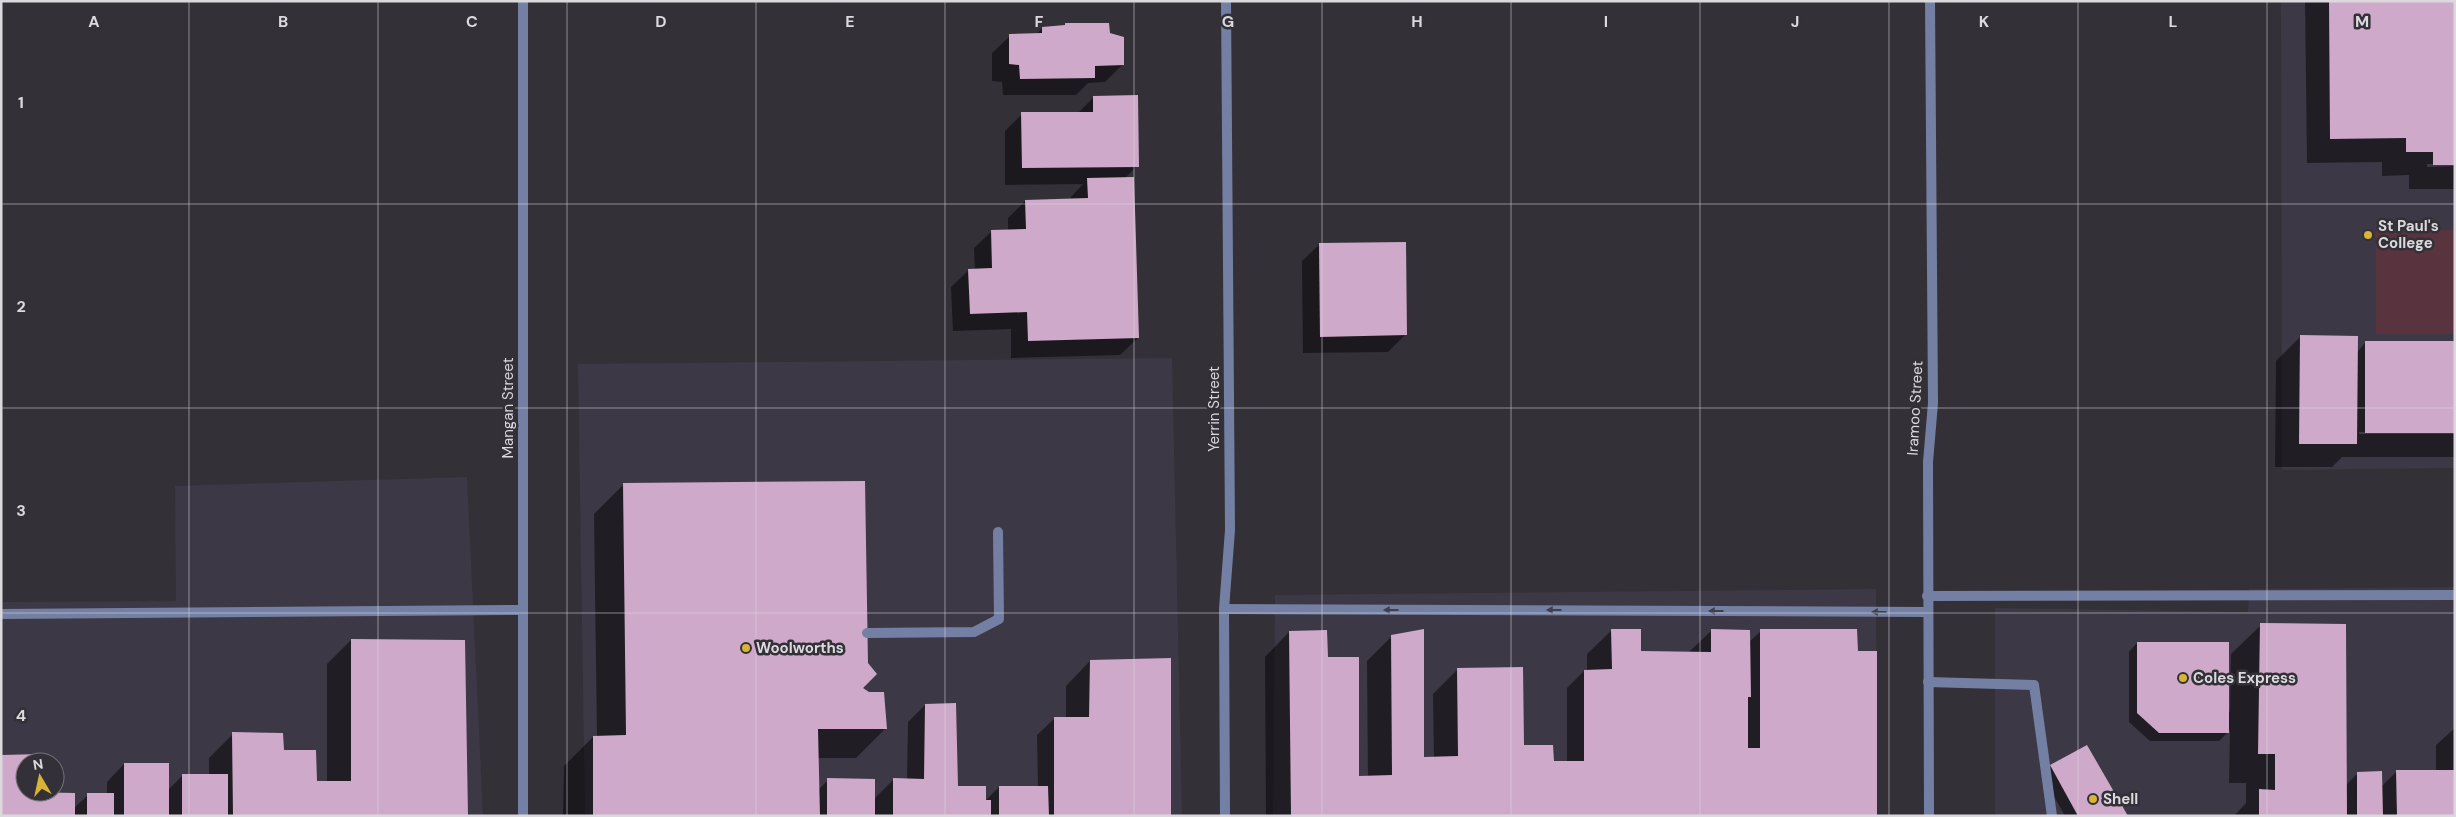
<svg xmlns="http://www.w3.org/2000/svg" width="2456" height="817" font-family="'DM Sans',sans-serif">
<rect width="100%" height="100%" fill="#333037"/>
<g fill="#3c3845" fill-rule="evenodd">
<polygon points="2281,1 2455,1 2455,468 2282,470"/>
<polygon points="1172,358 1182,816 585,816 578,364"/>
<path d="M467 477 483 816H1V602L176 601 175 486ZM25 762H55V792H25Z"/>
<polygon points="2455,587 2455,816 1995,816 1995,608 2248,612 2249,589"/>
<polygon points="1876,589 1877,816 1273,816 1275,595"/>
</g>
<rect fill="#59343e" x="2376" y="230" width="79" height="104"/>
<g fill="#0007">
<polygon points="2305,1 2455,1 2455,164 2427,164 2427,167 2455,166 2455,189 2409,189 2409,175 2382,176 2382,162 2307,163"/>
<polygon points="1042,28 1109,34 1122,65 1105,82 1088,83 1076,95 1003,95 1002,82 992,81 992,53 1010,36 1036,35"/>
<polygon points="1094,97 1137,166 1125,178 1138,338 1120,355 1011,358 1011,329 953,331 951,287 969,270 975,270 974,248 992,231 1008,231 1008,218 1025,201 1071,199 1071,197 1083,184 1005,185 1005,131 1022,114 1077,114"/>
<polygon points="1320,244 1405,335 1388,352 1303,353 1302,261"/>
<polygon points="2300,337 2357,352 2365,343 2455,432 2359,432 2359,434 2455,434 2455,457 2342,457 2332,467 2275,467 2276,361"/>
<polygon points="624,484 862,688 886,728 856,758 817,758 818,790 828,780 874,799 893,780 907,780 908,722 925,705 957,788 984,802 999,787 1038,787 1037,735 1055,718 1066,718 1066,686 1090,661 1170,816 563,816 564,766 593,737 597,737 594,514"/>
<polygon points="2261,625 2346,785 2358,773 2381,787 2396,772 2436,771 2436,745 2455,728 2455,816 2234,816 2246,803 2246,783 2229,783 2230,730 2219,741 2150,741 2129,722 2129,652 2137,643 2230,712 2231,654"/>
<polygon points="1612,630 1640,653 1688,653 1711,631 1749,642 1761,631 1876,816 1266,816 1265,657 1289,632 1327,658 1358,779 1368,777 1367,661 1392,636 1423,758 1434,758 1433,694 1458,669 1523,747 1552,762 1567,762 1567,688 1584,671 1587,671 1587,654"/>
<polygon points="351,640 467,816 1,816 1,756 41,762 25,762 25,792 41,792 41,795 73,809 88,795 107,794 107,782 124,764 167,791 182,776 209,775 209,758 233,734 282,753 315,782 327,782 327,664"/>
<polygon points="2051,766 2126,816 2065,816 2042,775"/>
</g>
<g fill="#cfa9c9">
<polygon points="2329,1 2455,1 2455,165 2433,165 2433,152 2406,152 2406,138 2330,139"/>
<polygon points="1065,23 1109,23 1110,33 1124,37 1124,65 1095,66 1095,78 1020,79 1019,65 1009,64 1009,34 1042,33 1042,27 1065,25"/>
<polygon points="1138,95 1139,167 1022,168 1021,112 1093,112 1093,96"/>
<polygon points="1134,177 1139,338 1028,341 1027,312 970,314 968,269 992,268 991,230 1026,229 1025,200 1088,198 1087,178"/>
<polygon points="1406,242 1407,335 1320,337 1319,243"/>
<polygon points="2300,335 2358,336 2357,444 2299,444"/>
<rect x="2365" y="341" width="90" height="92"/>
<polygon points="865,481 868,663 877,674 863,688 869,692 884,692 887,729 818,729 820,816 593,816 593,736 626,735 623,483"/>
<polygon points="2260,623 2346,624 2347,816 2259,816 2259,789 2275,790 2275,754 2258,754"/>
<polygon points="1424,629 1424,757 1458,756 1457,668 1523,667 1524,745 1553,745 1554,761 1584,761 1584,670 1612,669 1611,629 1641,629 1641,651 1711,652 1711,629 1750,630 1751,697 1748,697 1748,748 1760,748 1760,629 1857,629 1858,651 1877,651 1877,816 1291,816 1289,631 1327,630 1328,657 1359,657 1359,776 1392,775 1391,635"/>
<polygon points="351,639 465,640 468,816 233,816 232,732 283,733 284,750 316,750 317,781 351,781"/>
<polygon points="2137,642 2229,642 2229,733 2159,733 2137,713"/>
<polygon points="1171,658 1171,816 1054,816 1054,717 1089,717 1090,660"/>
<polygon points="956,703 958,786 986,786 986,800 991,800 991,816 893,816 893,778 924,779 925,704"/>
<polygon points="2087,745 2128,816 2078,816 2050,765"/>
<polygon points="42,754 42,762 25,762 25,792 75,793 75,816 1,816 1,755"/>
<rect x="124" y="763" width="45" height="53"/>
<polygon points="2396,770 2455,770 2455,816 2397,816"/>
<polygon points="2382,771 2383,816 2357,816 2357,772"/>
<rect x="182" y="774" width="46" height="42"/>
<polygon points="827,778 875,779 875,816 827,816"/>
<polygon points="999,786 1048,786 1049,816 999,816"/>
<rect x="87" y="793" width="27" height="23"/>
</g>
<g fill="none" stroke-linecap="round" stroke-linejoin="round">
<g stroke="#7480a3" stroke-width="10">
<polyline points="1927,596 2455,595"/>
<polyline points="1224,609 1927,612"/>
<polyline points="1,614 523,610"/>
<polyline points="867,633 974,632 999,619 998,532"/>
<polyline points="1928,682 2034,685 2052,816"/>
</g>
<g stroke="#7480a3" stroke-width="10">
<polyline points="523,816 523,1"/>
<polyline points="1929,816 1928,462 1933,403 1930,1"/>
</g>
<polyline stroke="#7480a3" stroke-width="10" points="1225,816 1224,609 1230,530 1226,1"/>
</g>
<defs><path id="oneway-solid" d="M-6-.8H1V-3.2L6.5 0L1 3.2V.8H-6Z" transform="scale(1.25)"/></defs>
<g fill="#40404d">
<use href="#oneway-solid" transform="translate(1391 610) rotate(-180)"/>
<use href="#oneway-solid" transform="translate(1554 610) rotate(-180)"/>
<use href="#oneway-solid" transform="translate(1716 611) rotate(-180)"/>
<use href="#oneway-solid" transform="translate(1879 612) rotate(-180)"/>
</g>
<path fill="none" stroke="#dbd9de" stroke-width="1" stroke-opacity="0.55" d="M189 1V816M378 1V816M567 1V816M756 1V816M945 1V816M1134 1V816M1322 1V816M1511 1V816M1700 1V816M1889 1V816M2078 1V816M2267 1V816M1 204H2455M1 408H2455M1 613H2455"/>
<g fill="#d8b434" stroke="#333037" stroke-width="2">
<circle cx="2368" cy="235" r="5"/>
<circle cx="746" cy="648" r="5"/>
<circle cx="2183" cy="678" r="5"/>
<circle cx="2093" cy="799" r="5"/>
</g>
<g text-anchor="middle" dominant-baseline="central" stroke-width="5" stroke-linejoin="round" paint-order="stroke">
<g font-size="15" font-weight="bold" fill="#dbd9de" stroke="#333037" text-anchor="start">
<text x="2378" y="226">St Paul's<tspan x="2378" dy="17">College</tspan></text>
<text x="756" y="648">Woolworths</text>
<text x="2193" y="678">Coles Express</text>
<text x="2103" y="799">Shell</text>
</g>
<g font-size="15" fill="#dbd9de" stroke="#333037">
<text transform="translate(508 408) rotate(-90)">Mangan Street</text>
<text transform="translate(1915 408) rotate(-87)">Iramoo Street</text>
<text transform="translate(1214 409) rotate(-90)">Yerrin Street</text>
</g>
</g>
<g font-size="16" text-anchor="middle" font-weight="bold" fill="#dbd9de" stroke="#333037" stroke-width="5" stroke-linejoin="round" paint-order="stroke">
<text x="94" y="27">A</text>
<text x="283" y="27">B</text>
<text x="472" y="27">C</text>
<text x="661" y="27">D</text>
<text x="850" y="27">E</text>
<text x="1039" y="27">F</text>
<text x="1228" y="27">G</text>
<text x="1417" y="27">H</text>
<text x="1606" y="27">I</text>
<text x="1795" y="27">J</text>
<text x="1984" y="27">K</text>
<text x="2173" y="27">L</text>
<text x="2362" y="27">M</text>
<text x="21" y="108">1</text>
<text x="21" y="312">2</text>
<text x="21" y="516">3</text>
<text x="21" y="721">4</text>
</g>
<rect width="2456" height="817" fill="none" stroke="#dbd9de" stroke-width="5"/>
<g transform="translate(40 777) rotate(351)"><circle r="24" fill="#333037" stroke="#76747a"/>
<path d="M0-4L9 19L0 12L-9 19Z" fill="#d8b434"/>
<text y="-8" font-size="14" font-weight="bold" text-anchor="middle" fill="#dbd9de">N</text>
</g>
</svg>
